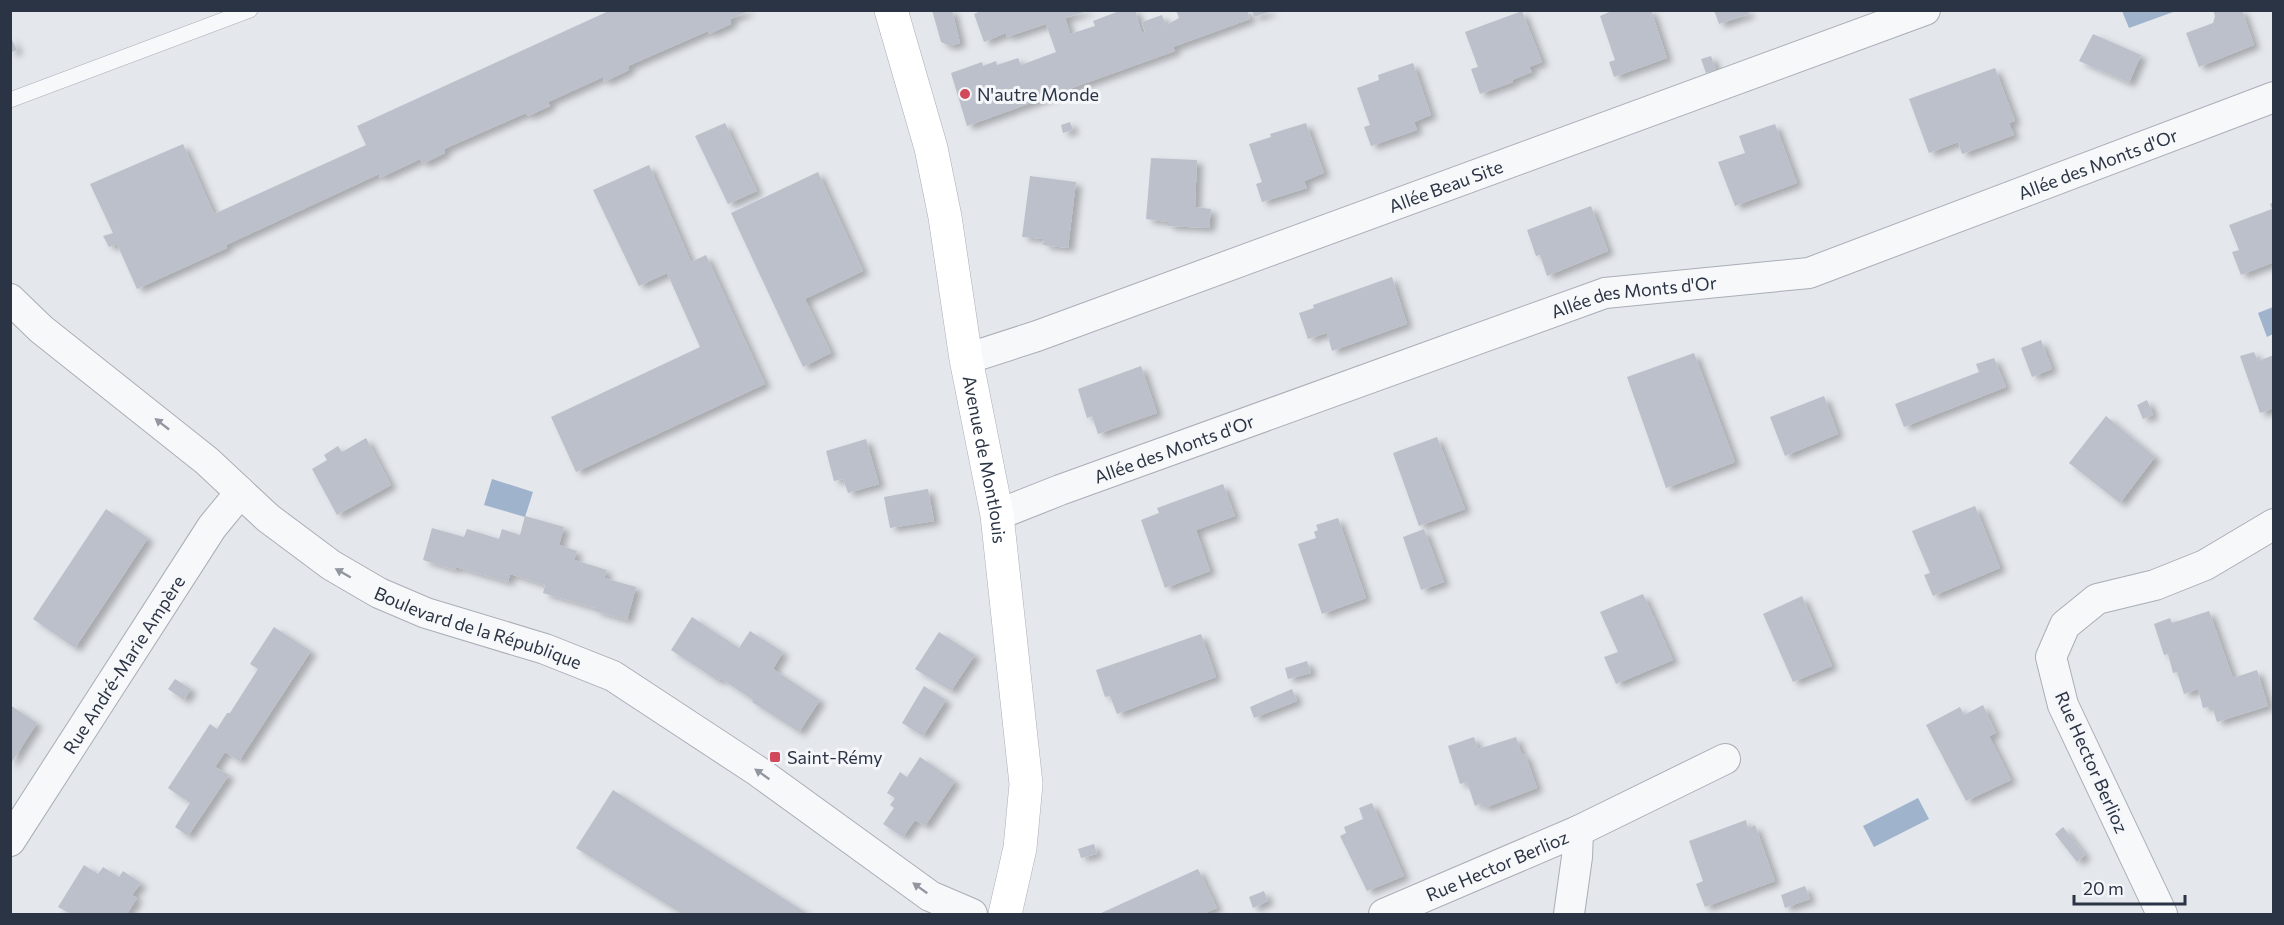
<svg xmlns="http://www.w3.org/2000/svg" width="2284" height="925" font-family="Commissioner,sans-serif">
<defs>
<filter id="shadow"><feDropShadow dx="6" dy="4" stdDeviation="3" flood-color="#0004"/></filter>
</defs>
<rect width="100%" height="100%" fill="#e4e7ec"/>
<g fill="#9fb4cc">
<polygon points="2122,11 2176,11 2129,28"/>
<polygon points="2273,307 2273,334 2267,337 2258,313"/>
<polygon points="492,479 533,492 525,517 484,505"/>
<polygon points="1918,798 1929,819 1874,847 1863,826"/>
</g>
<g fill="#bbc0ca" filter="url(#shadow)">
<polygon points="611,10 751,10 730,19 731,24 709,34 708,31 628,66 629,70 604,82 603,77 548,102 550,106 528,116 526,113 444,149 445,153 423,164 420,159 380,178 379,174 226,245 227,248 137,289 117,244 109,247 103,236 113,233 90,184 183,144 214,214 366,145 357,126"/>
<polygon points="932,10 952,10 960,43 950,46 941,42"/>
<polygon points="983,10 1090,10 1065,18 1070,34 1095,26 1093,21 1122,10 1135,10 1142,34 1145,32 1142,22 1162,15 1166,25 1179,18 1176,10 1247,10 1250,19 1173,47 1175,51 967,126 951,73 982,62 983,66 996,61 997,65 1018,58 1021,65 1056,52 1046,24 1007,37 1006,33 984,42 974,14"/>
<polygon points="1252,10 1271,10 1272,11 1254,17"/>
<polygon points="1614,10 1651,10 1667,58 1614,77 1609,62 1615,60 1600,16"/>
<polygon points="1714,10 1748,10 1749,14 1719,24"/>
<polygon points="2213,10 2242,10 2254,45 2199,67 2186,33 2213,23 2215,16"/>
<polygon points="1522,11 1542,62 1529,67 1532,72 1512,80 1513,82 1480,94 1471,69 1478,67 1465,32"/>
<polygon points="2093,34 2141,55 2129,83 2079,61"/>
<polygon points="10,36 17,50 10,53"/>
<polygon points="1711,56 1716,70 1706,73 1701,59"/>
<polygon points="1413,63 1431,115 1414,122 1417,130 1371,146 1364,127 1370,125 1357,88 1379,80 1378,75"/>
<polygon points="1995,68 2015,121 2009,123 2014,135 1962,154 1958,142 1929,153 1909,99"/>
<polygon points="1070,122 1073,130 1063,133 1061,125"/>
<polygon points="725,123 757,191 728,204 695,136"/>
<polygon points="1306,123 1324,173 1304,181 1307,188 1262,202 1256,184 1262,182 1249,144 1271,137 1270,134"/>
<polygon points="1775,124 1797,183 1735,206 1718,162 1745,153 1739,136"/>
<polygon points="1151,158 1197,160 1195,207 1211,209 1209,228 1168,226 1168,222 1146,219"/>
<polygon points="649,165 691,262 706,255 765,384 576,472 551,417 700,347 667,273 639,286 593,190"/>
<polygon points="818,172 863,271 805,299 831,353 803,367 731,213"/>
<polygon points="1030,176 1076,182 1068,248 1043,245 1044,239 1022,237"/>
<polygon points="2274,202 2274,262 2241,275 2232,252 2239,250 2229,225 2272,209 2270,204"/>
<polygon points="1591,206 1608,251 1547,276 1540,255 1536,256 1527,230"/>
<polygon points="1392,277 1407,324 1332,351 1327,333 1308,339 1299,313 1314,308 1313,305"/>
<polygon points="2041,340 2052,369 2032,377 2021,348"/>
<polygon points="2254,352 2258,361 2274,355 2274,408 2260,413 2240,356"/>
<polygon points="1694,353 1735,462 1666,488 1627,377"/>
<polygon points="1994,358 2006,387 1904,427 1895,404 1979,372 1976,364"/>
<polygon points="1141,366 1157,413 1098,434 1092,416 1087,418 1078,389"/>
<polygon points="1824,396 1838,434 1785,456 1770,417"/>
<polygon points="2147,400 2153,415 2143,419 2137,405"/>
<polygon points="2106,416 2155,457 2120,503 2069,463"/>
<polygon points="1437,437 1465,509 1419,526 1393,453"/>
<polygon points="366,438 391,485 337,515 312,469 327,460 324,455 338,446 342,452"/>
<polygon points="866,439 879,484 848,493 843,479 834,481 826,451"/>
<polygon points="1223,484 1235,516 1196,530 1210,571 1165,588 1141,520 1159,513 1157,508"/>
<polygon points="928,489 934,521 890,528 884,497"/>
<polygon points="1975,506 2000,568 1933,596 1924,575 1930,573 1912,531"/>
<polygon points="106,509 148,538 75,648 33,619"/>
<polygon points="525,516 564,527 559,545 577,551 574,560 607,570 604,578 636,587 627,620 595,611 595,608 543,593 545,585 510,574 508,582 456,567 455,570 423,560 432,528 464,537 467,529 499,539 502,529 520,535"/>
<polygon points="1338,518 1366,598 1322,614 1298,544 1316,538 1314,532 1318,530 1316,525"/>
<polygon points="1424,529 1444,582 1421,590 1403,537"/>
<polygon points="1643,594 1673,660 1616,684 1604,657 1618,652 1600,612"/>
<polygon points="1802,596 1832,666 1793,682 1763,614"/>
<polygon points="2209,611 2233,678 2257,670 2268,706 2217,722 2212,706 2203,708 2198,689 2184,694 2177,672 2173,673 2168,654 2164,655 2154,624 2170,618 2172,623"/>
<polygon points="692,617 739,648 750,631 783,652 773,669 820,700 799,732 752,702 753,700 720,678 718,681 671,650"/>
<polygon points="274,627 311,651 239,761 225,752 215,767 229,775 188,836 175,827 190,803 168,788 210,724 217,729 227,713 230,713 258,669 250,664"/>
<polygon points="939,632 975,655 951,691 915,669"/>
<polygon points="1201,634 1216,677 1117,714 1110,696 1105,697 1096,670"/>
<polygon points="1307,661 1311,673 1288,679 1285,668"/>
<polygon points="175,679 191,689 184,700 168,689"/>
<polygon points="924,686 946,700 923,736 902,723"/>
<polygon points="1292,689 1297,701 1254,718 1250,707"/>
<polygon points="10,705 37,723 10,765"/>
<polygon points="1983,705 1996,733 1989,736 2011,780 1966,801 1926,725 1960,707 1964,715"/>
<polygon points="1474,737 1478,749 1516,737 1522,755 1525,754 1537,788 1484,808 1481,803 1475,806 1467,782 1460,784 1448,746"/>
<polygon points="920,757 955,781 925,826 915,820 903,837 883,824 894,808 890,805 895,798 887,793 900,772 907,777"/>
<polygon points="613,790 808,914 682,914 576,848"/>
<polygon points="1372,803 1404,876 1367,891 1340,836 1346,833 1344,827 1363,819 1359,808"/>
<polygon points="1746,820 1748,829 1755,825 1775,881 1705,907 1696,884 1703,881 1689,841"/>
<polygon points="2063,827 2085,855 2077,862 2055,834"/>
<polygon points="1094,844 1097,854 1081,858 1078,849"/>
<polygon points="84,865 98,874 103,867 119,877 123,871 141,883 132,895 137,898 127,914 71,914 58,907"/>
<polygon points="1198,869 1217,908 1203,914 1099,914"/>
<polygon points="1805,886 1810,899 1785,908 1781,895"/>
<polygon points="1264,891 1268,901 1253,908 1249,897"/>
</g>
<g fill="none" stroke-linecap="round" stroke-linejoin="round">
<defs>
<polyline id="lane" points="10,100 250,10"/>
<g id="street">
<path id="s1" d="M10 299 41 329 207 461 268 518 331 565 379 593 426 613 545 649 613 676 759 772 930 896 972 914"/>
<path id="s2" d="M966 359 1037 336 1925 10"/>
<path id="s3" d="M997 515 1060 490 1605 293 1809 273 2274 97"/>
<polyline points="1578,831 1725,759"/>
<path id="s4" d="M10 841 212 527 235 499 239 491"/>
<path id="s5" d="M1384 914 1578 831 1577 857 1569 914"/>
<polyline points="2162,914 2063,705 2051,657 2065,625 2097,599 2155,585 2205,565 2274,524"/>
</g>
<g id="secondary">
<path id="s6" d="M891 10 931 148 945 217 966 359 997 515 1026 784 1020 848 1005 914"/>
</g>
</defs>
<use href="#lane" stroke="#a9aeb7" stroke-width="16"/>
<use href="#street" stroke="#a9aeb7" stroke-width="32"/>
<use href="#secondary" stroke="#a9aeb7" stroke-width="34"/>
<use href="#lane" stroke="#f7f8fa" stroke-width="15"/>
<use href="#street" stroke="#f7f8fa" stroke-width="30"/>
<use href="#secondary" stroke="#fff" stroke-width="33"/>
</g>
<defs><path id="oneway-solid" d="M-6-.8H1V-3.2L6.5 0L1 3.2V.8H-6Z" transform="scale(1.5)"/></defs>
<g fill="#9196a0">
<use href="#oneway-solid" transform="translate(162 424) rotate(-142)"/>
<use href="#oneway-solid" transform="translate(343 573) rotate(-150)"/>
<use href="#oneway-solid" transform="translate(762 774) rotate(-145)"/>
<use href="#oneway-solid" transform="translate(920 888) rotate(-144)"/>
</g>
<g fill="#d1495b" stroke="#f4f6f9" stroke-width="2">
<circle cx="965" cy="94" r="6"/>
<rect x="769" y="751" width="12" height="12" rx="3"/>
</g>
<g text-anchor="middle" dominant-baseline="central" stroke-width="6" stroke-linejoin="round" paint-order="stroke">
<g font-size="18" fill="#2b3445" stroke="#f4f6f9" text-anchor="start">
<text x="977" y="94">N'autre Monde</text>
<text x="787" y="757">Saint-Rémy</text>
</g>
<g font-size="18" fill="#2b3445" stroke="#f4f6f9">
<text stroke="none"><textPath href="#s3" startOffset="1161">Allée des Monts d'Or</textPath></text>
<text stroke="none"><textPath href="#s2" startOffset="510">Allée Beau Site</textPath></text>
<text stroke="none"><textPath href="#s3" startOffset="675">Allée des Monts d'Or</textPath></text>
<text stroke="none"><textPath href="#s3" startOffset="189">Allée des Monts d'Or</textPath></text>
<text stroke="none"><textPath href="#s6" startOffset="460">Avenue de Montlouis</textPath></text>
<text stroke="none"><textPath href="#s1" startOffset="578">Boulevard de la République</textPath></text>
<text stroke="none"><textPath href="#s4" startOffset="210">Rue André-Marie Ampère</textPath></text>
<text transform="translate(2092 762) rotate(66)">Rue Hector Berlioz</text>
<text stroke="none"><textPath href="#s5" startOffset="123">Rue Hector Berlioz</textPath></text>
</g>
</g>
<rect width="2284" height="925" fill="none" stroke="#2b3445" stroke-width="24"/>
<path d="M2074 895v9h111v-9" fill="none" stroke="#2b3445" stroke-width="3"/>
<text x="2083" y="895" font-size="18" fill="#2b3445" stroke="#f4f6f9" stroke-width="4.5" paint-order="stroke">20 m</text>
</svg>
